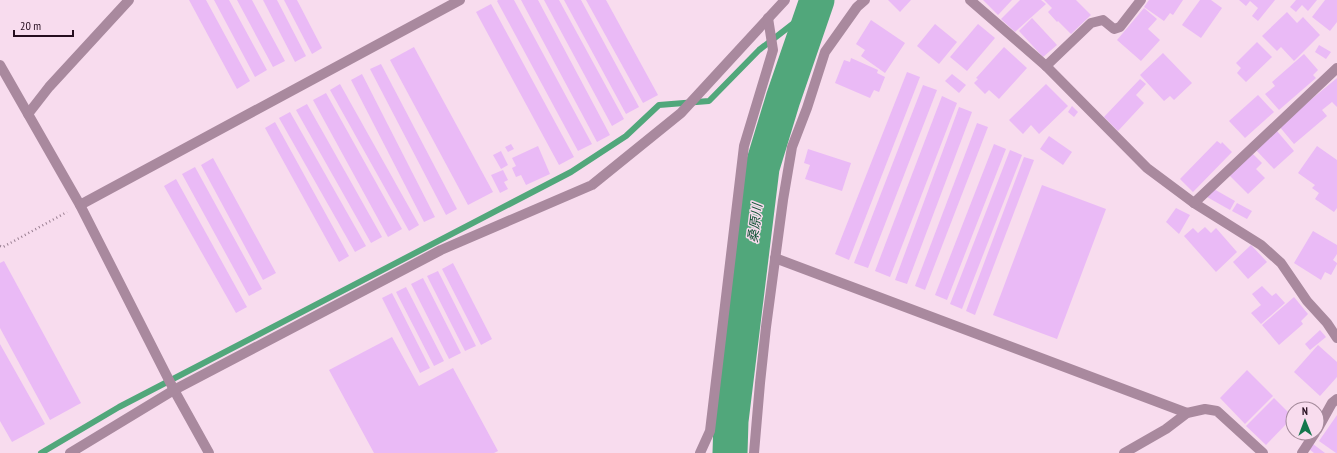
<svg xmlns="http://www.w3.org/2000/svg" width="1337" height="453" font-family="'PT Sans Narrow','Noto Sans JP',sans-serif">
<rect width="100%" height="100%" fill="#f8dcee"/>
<g fill="none" stroke-linecap="round" stroke-linejoin="round">
<polyline stroke="#51a77b" stroke-width="6" points="41,453 119,407 571,172 626,136 659,105 709,101 759,50 794,23 816,0"/>
<polyline stroke="#51a77b" stroke-width="35" points="730,453 731,421 762,168 783,99 817,0"/>
</g>
<g fill="#eabaf6">
<polygon points="189,0 206,0 250,81 237,89"/>
<polygon points="214,0 229,0 267,70 255,77"/>
<polygon points="237,0 252,0 285,61 273,67"/>
<polygon points="263,0 277,0 306,56 295,62"/>
<polygon points="284,0 297,0 322,48 312,54"/>
<polygon points="498,0 514,0 592,144 578,151 497,1"/>
<polygon points="521,0 538,0 610,135 597,142"/>
<polygon points="544,0 559,0 624,119 612,126"/>
<polygon points="564,0 581,0 639,107 626,114"/>
<polygon points="586,0 606,0 658,95 643,103"/>
<polygon points="888,0 911,0 900,12"/>
<polygon points="983,0 1012,0 998,15"/>
<polygon points="1020,0 1041,0 1046,4 1015,32 1001,19"/>
<polygon points="1044,0 1076,0 1091,15 1071,34 1058,21 1057,22 1048,12 1052,8"/>
<polygon points="1149,0 1183,0 1173,15 1170,13 1164,21 1144,7"/>
<polygon points="1200,0 1211,0 1222,8 1201,38 1182,25"/>
<polygon points="1239,0 1275,0 1258,21 1252,16 1258,8 1250,1 1246,6"/>
<polygon points="1296,0 1317,0 1308,11 1302,5 1296,12 1290,7"/>
<polygon points="1325,0 1337,0 1337,22 1330,31 1312,17"/>
<polygon points="491,4 574,157 559,165 476,12"/>
<polygon points="1144,8 1157,19 1148,29 1160,40 1141,61 1117,40"/>
<polygon points="1287,12 1297,23 1303,17 1320,35 1294,61 1281,47 1277,51 1262,36"/>
<polygon points="1032,18 1057,45 1043,57 1019,31"/>
<polygon points="871,20 905,43 885,73 861,56 865,50 856,44"/>
<polygon points="935,24 957,42 939,64 917,46"/>
<polygon points="978,24 995,38 967,71 950,57"/>
<polygon points="1257,42 1272,57 1246,82 1237,73 1241,68 1236,63"/>
<polygon points="1319,45 1331,52 1326,59 1315,52"/>
<polygon points="414,47 493,192 468,205 390,60"/>
<polygon points="1004,47 1027,68 999,99 989,90 985,94 974,83 978,79 976,78"/>
<polygon points="1163,53 1192,83 1174,100 1170,96 1164,101 1140,75"/>
<polygon points="1304,54 1318,70 1313,75 1316,78 1279,110 1265,94 1275,86 1272,82"/>
<polygon points="851,58 878,70 877,73 885,77 879,92 874,90 870,98 835,83 844,60 850,62"/>
<polygon points="381,64 457,209 446,215 370,69"/>
<polygon points="907,72 920,77 849,260 835,254"/>
<polygon points="362,74 435,217 424,222 351,80"/>
<polygon points="952,74 966,85 959,93 945,81"/>
<polygon points="1337,78 1337,107 1332,102 1322,110 1327,116 1294,144 1279,126"/>
<polygon points="1140,79 1146,84 1136,95 1144,103 1118,131 1104,117"/>
<polygon points="340,84 419,225 409,231 330,90"/>
<polygon points="1046,84 1068,106 1039,134 1031,125 1023,134 1009,120"/>
<polygon points="923,85 937,90 868,268 854,263"/>
<polygon points="326,93 402,229 388,237 313,100"/>
<polygon points="1258,95 1274,112 1245,138 1229,121"/>
<polygon points="942,96 957,103 890,277 875,271"/>
<polygon points="307,104 382,237 371,243 296,110"/>
<polygon points="1072,106 1078,112 1074,117 1068,112"/>
<polygon points="959,107 972,112 907,284 895,280"/>
<polygon points="290,112 366,246 355,252 279,118"/>
<polygon points="275,122 349,256 339,262 265,128"/>
<polygon points="977,123 988,127 925,290 915,286"/>
<polygon points="1277,131 1294,151 1274,169 1256,150"/>
<polygon points="1049,136 1072,152 1063,165 1040,149"/>
<polygon points="1217,141 1221,144 1222,142 1232,152 1193,192 1180,179"/>
<polygon points="511,144 514,149 508,152 505,147"/>
<polygon points="994,144 1006,149 947,300 935,295"/>
<polygon points="538,146 550,174 526,185 521,175 516,177 512,168 516,166 512,158"/>
<polygon points="1317,146 1337,160 1337,208 1334,212 1315,199 1319,193 1312,188 1315,185 1298,173"/>
<polygon points="808,149 851,163 842,191 805,179 810,165 804,163"/>
<polygon points="1010,150 1022,155 962,309 950,304"/>
<polygon points="501,151 508,165 501,169 493,155"/>
<polygon points="1251,152 1262,163 1256,169 1265,178 1248,194 1228,174"/>
<polygon points="1024,157 1034,160 975,315 966,311"/>
<polygon points="213,158 276,273 263,280 201,165"/>
<polygon points="195,167 262,289 249,296 182,174"/>
<polygon points="503,170 508,180 504,182 508,189 500,193 491,175"/>
<polygon points="176,179 247,307 236,313 164,186"/>
<polygon points="1042,185 1106,209 1057,339 993,315"/>
<polygon points="1212,188 1235,201 1230,210 1207,197"/>
<polygon points="1237,203 1252,211 1247,219 1232,211"/>
<polygon points="1176,208 1190,215 1179,234 1166,222"/>
<polygon points="1205,227 1211,233 1216,228 1237,252 1216,272 1184,236 1193,228 1198,233"/>
<polygon points="1313,231 1337,245 1337,254 1333,260 1337,263 1337,264 1331,275 1325,272 1321,280 1294,263"/>
<polygon points="1251,245 1267,262 1248,279 1233,262"/>
<polygon points="4,261 81,403 50,420 0,328 0,263"/>
<polygon points="453,263 492,339 481,345 442,269"/>
<polygon points="438,271 476,346 465,351 427,276"/>
<polygon points="423,278 461,353 449,359 411,284"/>
<polygon points="1262,286 1272,296 1276,293 1285,303 1261,324 1251,313 1261,305 1252,294"/>
<polygon points="406,287 444,361 434,366 396,292"/>
<polygon points="392,293 430,368 420,373 382,298"/>
<polygon points="1294,297 1308,314 1301,321 1303,324 1279,345 1262,325"/>
<polygon points="1320,330 1326,337 1310,350 1305,344"/>
<polygon points="392,337 419,386 453,368 498,451 494,453 374,453 329,370"/>
<polygon points="0,344 45,424 12,442 0,421"/>
<polygon points="1318,345 1337,362 1337,377 1320,396 1294,372"/>
<polygon points="1247,370 1273,396 1245,424 1220,398"/>
<polygon points="1274,398 1293,417 1266,445 1246,426"/>
<polygon points="1337,415 1337,453 1336,453 1319,441"/>
<polygon points="1313,444 1325,453 1314,453 1309,449"/>
</g>
<g fill="none" stroke-linecap="round" stroke-linejoin="round">
<polyline stroke="#997f91" stroke-width="2.5" stroke-dasharray="1 3" stroke-linecap="butt" points="0,246 3,247 67,212"/>
<g stroke="#a9899e" stroke-width="10">
<polyline points="970,0 1046,66 1147,168 1194,203 1261,245 1281,263 1307,301 1327,323 1337,338"/>
<polyline points="0,65 80,205 174,390 209,453"/>
<polyline points="1046,66 1091,23 1103,20 1114,29 1120,27 1141,0"/>
<polyline points="28,114 49,87 129,0"/>
<polyline points="1194,203 1337,68"/>
<polyline points="80,205 460,0"/>
<polyline points="775,258 1187,413"/>
<polyline points="1317,430 1332,403 1337,399"/>
<polyline points="70,453 174,390 441,250 592,185 681,113 785,0"/>
<polyline points="700,453 710,431 744,146 773,50 768,18"/>
<polyline points="754,453 760,383 766,327 783,200 792,147 807,108 825,52 857,7 865,0"/>
<polyline points="1124,453 1166,429 1187,413 1205,409 1217,411 1263,453"/>
<polyline points="1302,453 1315,433"/>
</g>
</g>
<g text-anchor="middle" dominant-baseline="central" stroke-width="3" stroke-linejoin="round" paint-order="stroke">
<g font-size="13" font-style="italic" fill="#135538" stroke="#f8dcee">
<text transform="translate(755 223) rotate(-83)">桑原川</text>
</g>
</g>
<g transform="translate(1305 421) rotate(359)"><circle r="19" fill="#f8dcee" stroke="#a48a9b"/>
<path d="M0-3L7 15L0 10L-7 15Z" fill="#14764d"/>
<text y="-6" font-size="11" font-weight="bold" text-anchor="middle" fill="#260e1f">N</text>
</g>
<path d="M14 30v6h59v-6" fill="none" stroke="#260e1f" stroke-width="2"/>
<text x="20" y="30" font-size="12" fill="#260e1f" stroke="#f8dcee" stroke-width="3" paint-order="stroke">20 m</text>
</svg>
